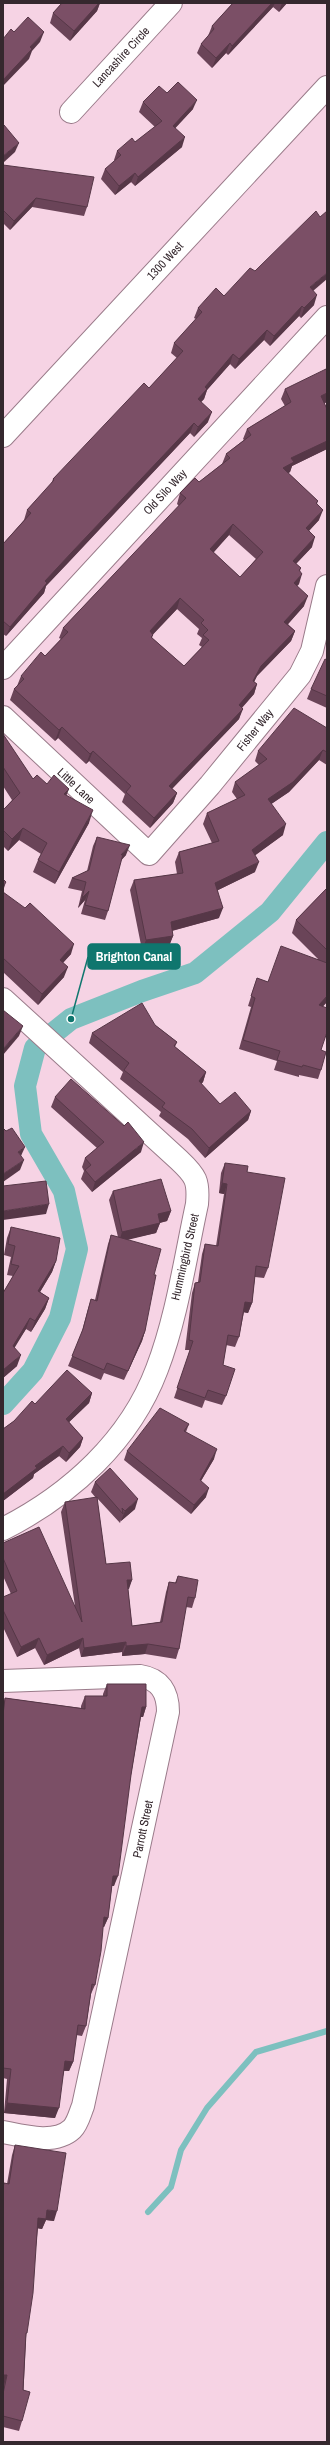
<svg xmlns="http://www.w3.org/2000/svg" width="330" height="2445" font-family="'Archivo Narrow',sans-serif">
<rect width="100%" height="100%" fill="#f6d3e4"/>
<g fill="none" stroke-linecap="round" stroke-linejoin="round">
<polyline stroke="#7dc0bf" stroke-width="6" points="148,2212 171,2187 181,2150 207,2108 256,2052 327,2031"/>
<polyline stroke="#7dc0bf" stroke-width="22" points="3,1404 33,1371 60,1318 77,1249 64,1191 31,1134 25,1086 35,1048 71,1019 142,991 195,973 270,912 327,842"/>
<defs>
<g id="minor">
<polyline points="71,112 171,3"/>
<polyline points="3,436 327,87"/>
<polyline points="3,668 327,317"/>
<polyline points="3,717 149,854 210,785 300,675 312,651 327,586"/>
<path d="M3 999 179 1160C196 1176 199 1181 197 1204 185 1259 177 1317 157 1369 130 1441 70 1495 3 1529"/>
<path d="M3 1681 140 1676C160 1679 168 1692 168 1712L83 2106C80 2113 78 2123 72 2129 55 2145 23 2136 3 2132"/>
</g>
</defs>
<use href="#minor" stroke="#9a7b8a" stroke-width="24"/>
<use href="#minor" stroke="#fff" stroke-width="22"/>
</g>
<g fill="#6a4458" fill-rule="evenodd">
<polygon points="62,3 100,3 97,11 70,41 50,23 53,13"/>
<polygon points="233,3 287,3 279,12 273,7 228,55 226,53 212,68 197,53 201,44 208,36 212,26"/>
<polygon points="167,93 193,109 175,128 182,147 135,186 131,182 115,195 101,179 105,169 115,161 114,160 117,151 135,142 155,127 139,112 143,102"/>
<polygon points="3,165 87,207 84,216 32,207 10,230 3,223"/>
<polygon points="255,271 313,291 314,305 301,318 299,316 270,346 264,340 235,369 230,364 207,390 204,399 201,402 208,422 194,437 190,433 69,562 46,586 44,593 6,636 3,634 3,544 24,520 27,510 51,484 53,479 149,388 177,358 171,353 174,343 196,319 194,318 198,308 224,296"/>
<path d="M327 372V402L324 403 327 409V449L292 466 290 472 288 473 318 501 317 504 319 520 309 531 312 547 296 564 301 568 300 571 299 584 297 586 304 606 288 624 295 631 291 641 257 676 254 682 257 684 254 694 242 708 239 719 172 789 177 793 173 803 150 828 122 802 125 794 89 761 86 764 58 738 55 741 10 700 14 689 17 686 21 676 45 656 61 639 59 638 63 628 179 506 177 504 180 493 199 482 222 464 226 454 244 440 243 439 247 429 285 406 281 399 285 389ZM229 535 256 559 240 577 213 552ZM177 609 199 629 197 634 202 638 199 645 202 647 184 666 152 638 153 635V634Z"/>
<polygon points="327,660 327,708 307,699 311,689"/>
<polygon points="327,728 327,765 319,760 289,792 271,804 283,835 255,855 255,872 218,890 219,918 172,931 173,936 169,946 142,950 130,890 134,880 177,874 175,862 179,852 212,843 203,824 207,813 237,799 232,792 235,782 259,765 255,761 258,751"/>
<polygon points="3,735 33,779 47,784 69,789 66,795 89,823 55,884 33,872 38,860 41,854 19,840 8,851 3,846 3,810 12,800 3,786"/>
<polygon points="97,837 126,855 121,860 108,911 105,920 81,914 85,900 78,908 82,891 68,888 72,878 87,871 93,846"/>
<polygon points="327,888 327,1002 323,1006 321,1050 321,1070 318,1079 299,1075 299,1077 274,1070 277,1061 239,1049 251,1007 248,1006 257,978 268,982 318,959 292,933 296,920"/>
<polygon points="3,892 71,954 63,963 64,977 38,1005 3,972"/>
<polygon points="155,1025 177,1042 175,1047 206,1072 203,1082 201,1084 220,1104 251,1111 248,1120 205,1158 188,1139 159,1116 161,1112 120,1079 123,1072 89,1043 92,1033"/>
<polygon points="55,1097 141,1152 92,1192 81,1179 84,1171 82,1167 85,1158 97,1148 51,1107"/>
<polygon points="225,1163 247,1172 268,1268 264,1278 255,1277 252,1303 248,1313 244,1312 239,1337 235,1347 226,1345 223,1365 226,1396 222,1405 205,1400 202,1408 174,1398 190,1350 185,1350 192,1293 195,1283 198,1282 202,1254 205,1244 216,1246 224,1194 219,1193 221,1173"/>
<polygon points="113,1191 171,1211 167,1221 160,1223 156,1233 128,1239 154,1275 145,1331 142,1341 124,1380 104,1373 101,1380 68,1366 81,1335 88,1309 91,1299 95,1300 108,1244 111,1235 118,1237 109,1200"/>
<polygon points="11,1227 56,1261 52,1272 40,1292 49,1298 45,1309 31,1332 26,1329 14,1347 17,1366 3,1378 3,1293 13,1276 7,1275 11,1257 4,1255 7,1238"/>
<polygon points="92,1393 89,1403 69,1422 83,1438 80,1447 66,1462 59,1456 34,1474 33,1478 3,1501 3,1429 14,1421 35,1404"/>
<polygon points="189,1424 186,1432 214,1459 201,1481 206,1497 191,1514 124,1460 127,1451"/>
<polygon points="95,1482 135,1509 121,1521 121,1520 120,1523 97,1498 106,1564 132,1580 128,1589 132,1626 160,1622 166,1592 169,1582 175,1583 178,1576 195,1598 192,1608 186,1607 179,1649 176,1659 145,1654 122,1656 122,1652 81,1657 79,1648 44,1665 35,1648 17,1657 3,1627 3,1597 11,1594 3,1576 3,1543 75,1606 61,1512 65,1502 96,1498 91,1492"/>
<polygon points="107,1684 146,1707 143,1717 141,1717 131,1775 114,1886 112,1886 108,1918 104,1927 103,1927 95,1985 91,1994 86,2026 82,2036 76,2035 73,2062 69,2071 64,2071 55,2118 4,2113 7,2079 3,2078 3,1704 5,1698 81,1708 81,1706 85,1696 103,1696 103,1694"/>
<polygon points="15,2145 54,2221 46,2220 42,2229 38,2228 26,2338 22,2421 19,2431 3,2427 3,2389 4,2385 3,2385 3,2185 4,2183 7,2184 12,2155"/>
</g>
<g fill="#563747">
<polygon points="99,3 100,3 97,11 70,41 74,31"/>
<polygon points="272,3 275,3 273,7 228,55 232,46"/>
<polygon points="282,3 287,3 279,12"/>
<polygon points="44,32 40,42 32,51 29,59 3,86 3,80 30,47"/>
<polygon points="230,43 226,53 212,68 216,58"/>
<polygon points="197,100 193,109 169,135 173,126"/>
<polygon points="185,137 182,147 135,186 138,177"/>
<polygon points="19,143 15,152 3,163 3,156"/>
<polygon points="135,173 131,182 115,195 119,186"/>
<polygon points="36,198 32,207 10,230 14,221"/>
<polygon points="327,273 327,279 306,297 310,287"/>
<polygon points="317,295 314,305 301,318 304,308"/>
<polygon points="302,306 299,316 270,346 274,336"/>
<polygon points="267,330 264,340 235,369 239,359"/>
<polygon points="233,354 230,364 207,390 204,399 194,409 198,399 205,387"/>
<polygon points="327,393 327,402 317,407 321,396"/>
<polygon points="212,412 208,422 194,437 198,427"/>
<polygon points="194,423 190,433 46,586 44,593 6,636 10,627 45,581"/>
<polygon points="327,441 327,449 292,466 290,472 279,479 283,468 291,458"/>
<polygon points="323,510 319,520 302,538 306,528"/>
<polygon points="233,524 229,535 207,560 210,549"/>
<polygon points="315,537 312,547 289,571 293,561"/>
<polygon points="302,574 299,584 290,593 294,583"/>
<polygon points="308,596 304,606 281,632 284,622"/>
<polygon points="180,598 177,609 146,642 150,631"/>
<polygon points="295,631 291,641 257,676 249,692 253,681 261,666"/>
<polygon points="257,684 254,694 235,715 239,705"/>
<polygon points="243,709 239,719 165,796 169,786"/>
<polygon points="62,727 58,738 55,741 59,730"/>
<polygon points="323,750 319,760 289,792 264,809 268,799"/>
<polygon points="93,751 89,761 86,764 90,754"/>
<polygon points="69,789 64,801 64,794"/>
<polygon points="177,793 173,803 150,828 154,818"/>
<polygon points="93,810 89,823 55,884 59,872"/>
<polygon points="286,824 283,835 249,860 252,850"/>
<polygon points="23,828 19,840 8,851 12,839"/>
<polygon points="130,845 126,855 117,865 121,855"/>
<polygon points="259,862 255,872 212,893 215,883"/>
<polygon points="6,882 3,891 3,886"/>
<polygon points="89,891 85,900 78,908 82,898"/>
<polygon points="223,908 219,918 167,932 171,922"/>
<polygon points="173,936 169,946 142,950 146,940"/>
<polygon points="74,944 71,954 56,970 60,960"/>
<polygon points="68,967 64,977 38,1005 42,994"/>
<polygon points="327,996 327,1002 315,1015 319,1005"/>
<polygon points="23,1026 19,1036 3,1055 3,1049"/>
<polygon points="206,1072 203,1082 195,1091 199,1081"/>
<polygon points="251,1111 248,1120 205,1158 209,1148"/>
<polygon points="144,1142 141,1152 92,1192 95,1182"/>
<polygon points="25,1147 21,1156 18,1152"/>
<polygon points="24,1160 20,1170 3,1182 3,1174"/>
<polygon points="222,1183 227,1184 224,1194 219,1193"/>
<polygon points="49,1204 46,1214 3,1220 3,1211"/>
<polygon points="171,1211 167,1221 154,1224 158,1214"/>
<polygon points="160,1223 156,1233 119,1242 122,1232"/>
<polygon points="56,1261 52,1272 34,1302 38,1291"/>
<polygon points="49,1298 45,1309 31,1332 35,1321"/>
<polygon points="245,1302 252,1303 248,1313 242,1312"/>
<polygon points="30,1318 26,1329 9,1357 13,1346"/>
<polygon points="145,1331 142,1341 124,1380 128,1371"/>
<polygon points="21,1355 17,1366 3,1378 3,1370"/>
<polygon points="92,1393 89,1403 63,1428 66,1419"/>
<polygon points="83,1438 80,1447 66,1462 69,1453"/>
<polygon points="63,1446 59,1456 34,1474 33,1478 3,1501 3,1494 35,1466"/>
<polygon points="217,1449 214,1459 196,1489 200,1480"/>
<polygon points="209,1488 206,1497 191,1514 194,1505"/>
<polygon points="138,1499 135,1509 121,1521 125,1511"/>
<polygon points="127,1580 132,1580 129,1589 124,1590"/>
<polygon points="39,1638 35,1648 17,1657 21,1647"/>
<polygon points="83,1638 79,1648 44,1665 47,1655"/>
<polygon points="126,1642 122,1652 81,1657 84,1648"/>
<polygon points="148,1644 145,1654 122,1656 126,1646"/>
<polygon points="142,1707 146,1707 143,1717 139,1717"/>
<polygon points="113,1876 118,1876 114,1886 109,1885"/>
<polygon points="104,1917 108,1918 104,1927 101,1927"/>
<polygon points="65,2061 73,2062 69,2071 61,2070"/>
<polygon points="7,2103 59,2108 55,2118 4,2113"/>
<polygon points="47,2210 57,2211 54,2221 46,2220 42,2229 35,2228 38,2218"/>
<polygon points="3,2375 7,2375 4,2385 3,2385"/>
</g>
<g fill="#7b4f66" stroke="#563747" fill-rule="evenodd">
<polygon points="62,3 99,3 74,31 53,13"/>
<polygon points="233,3 272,3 232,46 230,43 216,58 201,44 214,29 212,26"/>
<polygon points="28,17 44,32 30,47 32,49 3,80 3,39 11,29 14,32"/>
<polygon points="178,82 197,100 173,126 185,137 138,177 135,173 119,186 105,169 121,155 117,151 132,138 135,142 162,121 143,102 159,86 167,93"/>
<polygon points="4,125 19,143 3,156 3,126"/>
<polygon points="3,165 94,177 87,207 36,198 14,221 3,210"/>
<polygon points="316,211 320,217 327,211 327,273 310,287 317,295 304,308 302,306 274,336 267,330 239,359 233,354 205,387 207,389 198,399 212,412 198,427 194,423 72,552 45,581 47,583 10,627 3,621 3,544 31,513 27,510 54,480 53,479 144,383 149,388 183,351 174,343 202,312 198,308 216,288 224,296 250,268 255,271"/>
<path d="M326 369 327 372V393L321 396 327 409V441L291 458 294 462 283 468 318 501 316 503 323 510 306 528 315 537 293 561 301 568 299 570 302 574 294 583 308 596 284 622 295 631 261 666 253 681 257 684 239 705 243 709 169 786 177 793 154 818 126 792 131 786 93 751 90 754 62 727 59 730 14 689 24 679 21 676 41 652 45 656 68 632 63 628 186 498 180 493 195 478 199 482 230 458 226 454 251 435 247 429 291 402 285 389ZM233 524 263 552 240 577 210 549ZM180 598 204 620 201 623 208 630 203 635 209 640 184 666 151 637 153 635 150 631Z"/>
<polygon points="325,659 327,660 327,696 311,689"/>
<polygon points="294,708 327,728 327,752 323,750 293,782 268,799 286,824 252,850 259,862 215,883 223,908 171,922 173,936 146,940 134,880 183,873 179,852 219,841 207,813 245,795 235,782 267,759 258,751"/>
<polygon points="3,734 33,779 37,775 47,784 54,775 69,789 64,794 93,810 59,872 38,860 47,843 23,828 12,839 3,830 3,810 20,793 3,767"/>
<polygon points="97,837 130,845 121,855 123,854 108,911 85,905 89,891 82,898 86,882 72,878 89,870"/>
<polygon points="3,879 6,882 3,886"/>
<polygon points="327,888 327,950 296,920"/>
<polygon points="3,892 25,908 30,903 74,944 60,960 68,967 42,994 3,958"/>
<polygon points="281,946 327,963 327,996 319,1005 327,1008 327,1032 321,1050 326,1052 321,1070 303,1065 302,1067 277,1060 280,1051 243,1040 255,998 251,996 257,978 268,982"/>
<polygon points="142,1003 155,1025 177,1042 174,1046 206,1072 199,1081 220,1104 235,1092 251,1111 209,1148 192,1129 162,1107 165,1103 124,1070 129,1063 92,1033"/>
<polygon points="3,1010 23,1026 3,1049"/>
<polygon points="71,1079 124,1126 128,1122 144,1142 95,1182 85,1170 91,1165 85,1158 104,1142 55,1097"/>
<polygon points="3,1128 6,1131 12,1128 25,1147 18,1152 24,1160 3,1174"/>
<polygon points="225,1163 248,1166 247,1172 285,1178 268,1268 256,1266 252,1303 245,1302 239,1337 228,1335 223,1365 235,1369 226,1396 208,1390 205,1398 177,1388 193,1341 189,1340 195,1283 200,1282 205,1244 218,1246 227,1184 222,1183"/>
<polygon points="161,1179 171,1211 158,1214 160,1223 122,1232 113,1191"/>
<polygon points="46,1181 49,1204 3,1211 3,1186"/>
<polygon points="11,1227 60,1238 56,1261 38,1291 49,1298 35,1321 30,1318 13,1346 21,1355 3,1370 3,1293 19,1266 11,1264 15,1246 8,1244"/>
<polygon points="111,1235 161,1249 154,1275 156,1275 145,1331 128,1371 107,1363 104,1370 72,1356 83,1329 91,1299 97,1301"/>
<polygon points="67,1370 92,1393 66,1419 83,1438 69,1453 63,1446 35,1466 37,1468 3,1494 3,1429 14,1421 32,1401 35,1404"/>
<polygon points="160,1408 189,1424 184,1431 217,1449 200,1480 209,1488 194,1505 127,1451"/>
<polygon points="110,1468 138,1499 125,1511 122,1508 123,1514 95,1482"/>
<polygon points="97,1497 106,1564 130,1562 132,1580 127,1580 132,1626 162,1622 169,1582 176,1583 178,1576 198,1580 195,1598 188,1597 179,1649 148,1644 126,1646 126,1642 84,1648 83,1638 47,1655 39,1638 21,1647 3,1610 3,1597 17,1591 3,1558 3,1543 39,1527 82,1622 65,1502"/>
<polygon points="107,1684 146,1684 146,1707 142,1707 131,1775 118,1876 113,1876 108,1918 104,1917 101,1951 95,1985 92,1984 86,2026 78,2025 73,2062 65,2061 59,2108 7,2103 11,2069 3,2068 3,1715 5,1698 85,1709 85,1696 107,1696"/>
<polygon points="15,2145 66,2153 57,2211 47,2210 46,2219 38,2218 33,2293 27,2333 26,2333 23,2390 30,2392 22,2421 3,2416 3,2394 7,2375 3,2375 3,2188 4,2183 9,2184"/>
</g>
<g text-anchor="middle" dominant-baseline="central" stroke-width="4" stroke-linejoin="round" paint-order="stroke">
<g font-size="12" fill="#35282e" stroke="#fff">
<text transform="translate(121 57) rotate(-47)">Lancashire Circle</text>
<text transform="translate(165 261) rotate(-47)">1300 West</text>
<text transform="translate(165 492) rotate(-47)">Old Silo Way</text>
<text transform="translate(255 730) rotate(-51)">Fisher Way</text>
<text transform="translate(76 786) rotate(43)">Little Lane</text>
<text transform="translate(185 1257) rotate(-77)">Hummingbird Street</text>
<text transform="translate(143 1829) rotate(-78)">Parrott Street</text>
</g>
</g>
<path fill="none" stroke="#0f766e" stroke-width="1.5" d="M71 1019L88 957"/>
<circle fill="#0f766e" stroke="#fff" stroke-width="1.5" cx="71" cy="1019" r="4"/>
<rect fill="#0f766e" stroke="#0f766e" stroke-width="1.5" x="88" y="944" width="92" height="25" rx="4"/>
<g font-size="13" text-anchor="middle" font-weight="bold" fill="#fff">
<text x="134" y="961">Brighton Canal</text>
</g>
<rect width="330" height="2445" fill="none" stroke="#35282e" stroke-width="8"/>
</svg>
